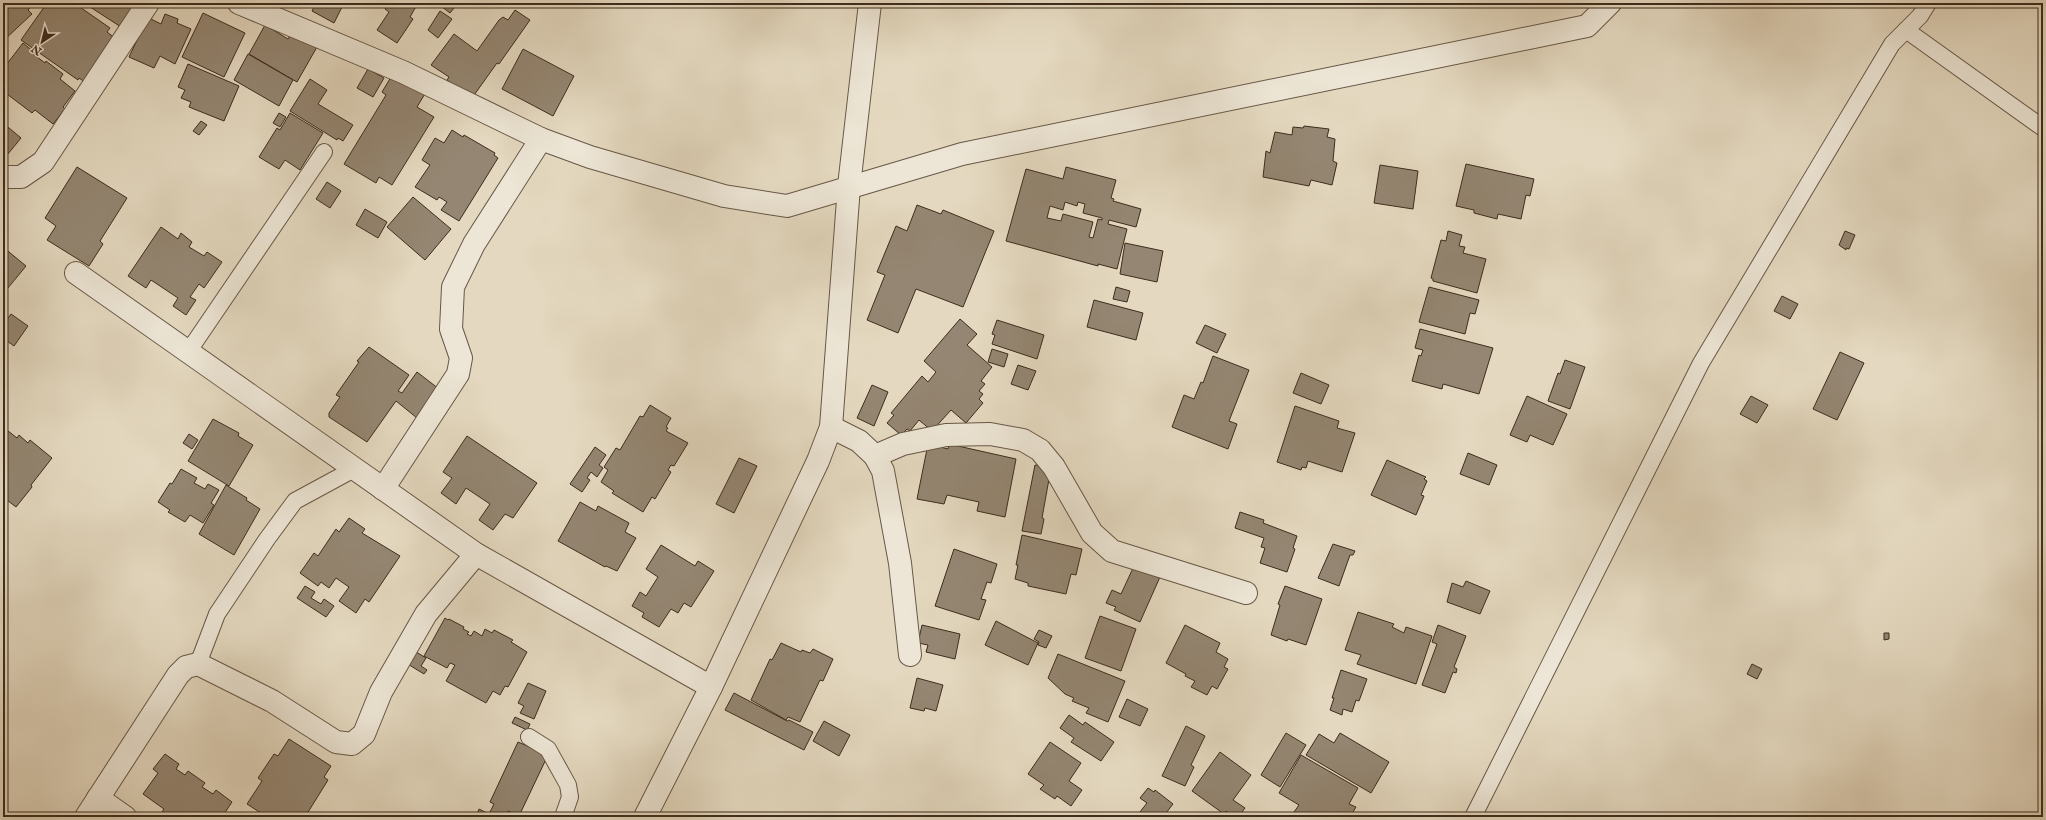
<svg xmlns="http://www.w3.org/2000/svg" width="2046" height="820" font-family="'IM FELL English',serif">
<rect width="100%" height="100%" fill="#e4d9c0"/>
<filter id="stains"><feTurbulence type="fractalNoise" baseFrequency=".005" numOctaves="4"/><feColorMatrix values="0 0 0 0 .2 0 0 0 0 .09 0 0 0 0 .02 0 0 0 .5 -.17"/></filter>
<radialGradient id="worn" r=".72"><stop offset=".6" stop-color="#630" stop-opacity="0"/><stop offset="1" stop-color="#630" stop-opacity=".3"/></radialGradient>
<g fill="#948672" stroke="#3e2c1d" fill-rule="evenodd">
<polygon points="3,3 33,4 28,10 32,14 3,41"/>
<polygon points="47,3 74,3 110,28 107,32 115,38 89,85 79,78 78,80 21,40"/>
<polygon points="84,3 129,3 134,6 121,27"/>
<polygon points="316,3 344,3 334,23 312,11"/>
<polygon points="388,3 418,3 410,17 413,19 397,43 377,30 389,12 385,9"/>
<polygon points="437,3 458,3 450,13"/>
<polygon points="515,10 530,20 499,64 497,63 472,98 447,80 449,77 431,65 454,34 477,51 499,20 503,17 508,20"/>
<polygon points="440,11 452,19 438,38 428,30"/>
<polygon points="203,13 245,33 224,77 182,57"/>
<polygon points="165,14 178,19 177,23 191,29 175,64 160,56 154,68 129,57 140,34 145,16 161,24"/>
<polygon points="265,25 288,39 292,32 317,47 297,82 249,54"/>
<polygon points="23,43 34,52 33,54 45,63 46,61 63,74 60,79 75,91 63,107 65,109 53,124 35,110 32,113 3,91 3,69"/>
<polygon points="523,49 574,76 553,116 502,89"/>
<polygon points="248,54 293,80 279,106 234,80"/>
<polygon points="188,64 239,86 224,121 189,107 191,102 181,98 185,90 178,87"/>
<polygon points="368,69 384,78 373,97 357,88"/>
<polygon points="394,72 426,92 417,107 434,117 392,185 379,177 376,183 344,164 386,95 382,92"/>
<polygon points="310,79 327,90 318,104 353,125 343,141 338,138 337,140 290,111"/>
<polygon points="279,113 286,117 280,127 273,123"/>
<polygon points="290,113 323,133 300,170 285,160 279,169 259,157 277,128 280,130"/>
<polygon points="201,121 207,125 199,135 193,131"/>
<polygon points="3,123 21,138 3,160"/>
<polygon points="1304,126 1329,129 1327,137 1335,139 1333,161 1337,163 1332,185 1311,180 1309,186 1263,177 1266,151 1270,153 1275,132 1292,135 1293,127 1303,128"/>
<polygon points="452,130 463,137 464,135 495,153 494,155 498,158 459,221 441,210 447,202 439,197 437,200 415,187 430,165 422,160 435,138 444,143"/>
<polygon points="1466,164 1534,179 1530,196 1526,195 1521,219 1498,214 1497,219 1474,213 1474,210 1456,206"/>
<polygon points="1380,165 1418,171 1413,209 1374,203"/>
<polygon points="77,167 127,198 100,241 103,244 89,266 47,240 56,226 45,218"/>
<path d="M1066 167 1116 180 1111 198 1114 199 1113 201 1141 209 1136 227 1109 220 1108 224 1127 229 1117 269 1098 264V266L1006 241 1026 169 1063 179ZM1065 202 1077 206 1078 202 1085 204 1083 213 1102 218V220L1098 219 1093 238 1089 237 1093 222 1063 214 1061 221 1047 218 1050 206 1063 210Z"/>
<polygon points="327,182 341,191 330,208 316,199"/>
<polygon points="413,197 451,229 425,260 387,227"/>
<polygon points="917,205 941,214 943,210 994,231 963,307 916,289 898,333 867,320 885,275 877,272 896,226 907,231"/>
<polygon points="365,209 387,222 378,238 356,225"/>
<polygon points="161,227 178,239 181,233 192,242 189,247 204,256 207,252 222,262 204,288 199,284 190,297 196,300 186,315 173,306 178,298 151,280 146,288 128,276"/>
<polygon points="1448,231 1462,235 1459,246 1465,247 1463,253 1486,259 1477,293 1433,281 1433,279 1431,278 1441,240 1446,241"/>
<polygon points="1845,231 1855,235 1849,249 1846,248 1846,250 1839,245"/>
<polygon points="1125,243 1163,251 1157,282 1120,274"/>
<polygon points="3,247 26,266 3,294"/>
<polygon points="1116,287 1130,291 1127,302 1113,299"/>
<polygon points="1429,287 1479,300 1475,314 1470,313 1465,334 1419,322"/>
<polygon points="1782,296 1798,304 1790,319 1774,311"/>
<polygon points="1094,300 1143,313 1136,340 1087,327"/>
<polygon points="11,314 28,326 14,346 3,338 3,325"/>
<polygon points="960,319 977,334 967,345 992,367 981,381 985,384 979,391 983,394 979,399 983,403 966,423 951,410 932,431 919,420 910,431 907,429 901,435 887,423 894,415 891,413 922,376 928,382 936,372 924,361"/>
<polygon points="997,320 1044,335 1037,359 992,344 995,335 992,334"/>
<polygon points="1205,325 1226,334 1217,353 1196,343"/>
<polygon points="1420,329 1493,348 1479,394 1443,384 1442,389 1412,381 1419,355 1421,356 1423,350 1415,348"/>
<polygon points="369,347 409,375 398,391 402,393 417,372 439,389 417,418 396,401 367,442 329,417 329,413 340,397 336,395 359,362 357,361"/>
<polygon points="992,349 1008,354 1004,367 988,362"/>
<polygon points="1840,352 1864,363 1837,420 1813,409"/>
<polygon points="1213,356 1249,370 1229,421 1237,424 1228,449 1172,427 1184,395 1194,399 1201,382 1203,383"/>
<polygon points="1565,360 1585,367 1570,409 1548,401 1558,373 1560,374"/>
<polygon points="1018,365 1036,371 1028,390 1011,384"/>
<polygon points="1301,373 1329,385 1321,404 1293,393"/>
<polygon points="872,385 888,392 874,426 857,418"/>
<polygon points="1527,396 1567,414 1553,445 1530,435 1527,442 1510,435"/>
<polygon points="1751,396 1768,405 1757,423 1740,414"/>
<polygon points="650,405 671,418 666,427 668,428 666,431 688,443 674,466 671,465 668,470 671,472 655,499 652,497 643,512 612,493 614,491 601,482 608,470 604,467 616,448 620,450 640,416 643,417"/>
<polygon points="1295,406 1339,421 1337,428 1355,433 1342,472 1308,461 1306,468 1302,467 1301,470 1277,462"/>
<polygon points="213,419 239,433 238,436 253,445 229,486 188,461"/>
<polygon points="3,427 17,438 19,435 28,443 30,440 52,458 31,485 32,487 16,507 3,497"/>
<polygon points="189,434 198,440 192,449 183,443"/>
<polygon points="467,436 537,483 513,518 505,514 493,530 479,520 490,504 466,488 456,504 441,493 452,478 443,472"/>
<polygon points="928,444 948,449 949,444 1016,459 1005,517 977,511 979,502 947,495 944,504 917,499"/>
<polygon points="595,447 606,455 599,465 603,468 597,477 591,472 587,478 590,480 582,492 570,484"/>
<polygon points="1468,453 1497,465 1489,485 1460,474"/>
<polygon points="739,458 757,466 734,513 716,504"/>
<polygon points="1387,460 1426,477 1424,479 1427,481 1421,495 1424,496 1416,515 1371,495"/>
<polygon points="1035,465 1051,468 1042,518 1044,519 1041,534 1022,531"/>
<polygon points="181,469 197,478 194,483 205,489 208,484 219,490 211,503 214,505 203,523 190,515 185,522 168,512 170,510 158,502 170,483 172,484"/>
<polygon points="226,485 247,498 246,500 260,509 234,555 199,534"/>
<polygon points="580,502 596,511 598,506 629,523 625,532 636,538 617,571 606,566 605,567 558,541"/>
<polygon points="1240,512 1264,520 1263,523 1297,536 1293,548 1295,549 1287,572 1260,563 1265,548 1261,547 1264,538 1235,528"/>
<polygon points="349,518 365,529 362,533 400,556 369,602 365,599 356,613 339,601 349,587 336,578 329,588 321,582 318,586 300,573 314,553 318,556 336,529 339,532"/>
<polygon points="1022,535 1082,549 1076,575 1071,574 1066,594 1028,586 1028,583 1015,579 1018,565 1016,565"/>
<polygon points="1333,544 1355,551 1353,555 1350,555 1339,586 1318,578"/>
<polygon points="661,545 695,566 698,561 714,571 691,607 684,603 678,613 671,609 659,627 642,617 644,613 632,606 640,592 646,596 658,577 646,569"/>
<polygon points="954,549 997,564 991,583 987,582 981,599 986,600 979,620 935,606"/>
<polygon points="1134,566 1160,577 1140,622 1114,610 1116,607 1106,603 1112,590 1121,594"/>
<polygon points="1466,581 1490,591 1480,614 1447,602 1452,583 1463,587"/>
<polygon points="305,586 315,592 311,598 321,604 324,599 334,606 326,617 297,598"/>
<polygon points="1285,586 1322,599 1306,645 1288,639 1287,641 1271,635 1280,605 1278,604"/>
<polygon points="1358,612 1394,624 1392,627 1404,633 1406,627 1432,636 1416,684 1357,664 1361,655 1345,650"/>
<polygon points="1100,616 1136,629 1121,671 1085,658"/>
<polygon points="445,618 448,620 449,619 464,627 463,629 469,632 467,634 471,636 474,631 482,636 485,629 492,633 494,630 513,640 511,642 527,652 508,687 505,686 500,695 493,691 486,703 446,681 455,665 450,663 447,668 424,656"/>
<polygon points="996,621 1038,643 1028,665 985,645"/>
<polygon points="922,625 960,634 955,659 926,652 928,645 918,643"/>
<polygon points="1185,625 1220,643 1216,652 1228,659 1224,667 1228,669 1217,689 1212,686 1207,695 1191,687 1195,681 1185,676 1186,674 1166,663"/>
<polygon points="1438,625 1466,636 1454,667 1457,669 1456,673 1453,672 1445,693 1422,685 1437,644 1432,642"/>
<polygon points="1039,630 1052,636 1046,648 1038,645 1039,642 1034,639"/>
<polygon points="1884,633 1889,633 1889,639 1884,640"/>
<polygon points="781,643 801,652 802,650 810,653 813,649 833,659 823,681 820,680 800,722 788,717 786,720 751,700 770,659 772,660"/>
<polygon points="413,650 426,658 421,666 427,670 424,674 406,663"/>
<polygon points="1058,654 1125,681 1108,722 1086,713 1089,708 1072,701 1074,698 1065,694 1048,678"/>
<polygon points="1752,664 1762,669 1757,679 1747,674"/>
<polygon points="1341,670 1367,679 1359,701 1356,700 1352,712 1343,709 1342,715 1330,710 1334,698 1332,698"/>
<polygon points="917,678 943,685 936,711 925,708 924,711 910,708"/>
<polygon points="528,683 546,691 534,719 520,713 524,706 518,703"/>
<polygon points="734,693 787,721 789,720 813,732 804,750 725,710"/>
<polygon points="1127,699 1148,709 1140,726 1119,717"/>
<polygon points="1069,715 1083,725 1085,722 1114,742 1101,761 1071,742 1074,738 1060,728"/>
<polygon points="515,717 530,724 527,730 512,723"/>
<polygon points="824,721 850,735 839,756 813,741"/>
<polygon points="1186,726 1205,736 1191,765 1194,767 1185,786 1162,776"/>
<polygon points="1286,733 1306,745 1280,787 1261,775"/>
<polygon points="1340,733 1389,762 1371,793 1306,755 1319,734 1334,743"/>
<polygon points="289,739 331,766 324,777 328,780 305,817 267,817 247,804 262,781 258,778 274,754 278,756"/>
<polygon points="518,742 548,755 519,816 508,811 505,817 501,817 490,812 494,804 490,802"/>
<polygon points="1050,742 1081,763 1069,781 1082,790 1071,806 1057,796 1055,799 1040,789 1044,785 1028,774"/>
<polygon points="1220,752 1251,775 1233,800 1245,808 1238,817 1234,817 1226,811 1224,814 1192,791"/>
<polygon points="165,754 179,764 176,769 185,775 188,771 205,783 202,787 213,794 216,790 232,802 222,817 163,817 160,815 164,809 143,794 158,773 153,769"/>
<polygon points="1301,755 1358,788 1349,804 1356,807 1350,817 1302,817 1294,812 1299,805 1279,793"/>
<polygon points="1148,788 1154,792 1155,790 1173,804 1163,817 1136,817 1147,803 1140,798"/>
<polygon points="479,809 495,817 476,817"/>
<polygon points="1115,812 1122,817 1111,817"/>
<polygon points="1217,812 1224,817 1213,817"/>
</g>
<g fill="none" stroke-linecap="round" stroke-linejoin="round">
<defs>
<g id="service">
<polyline points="1906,30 2043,128"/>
<polyline points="188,352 324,152"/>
<polyline points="198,664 217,614 267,539 295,501 354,469"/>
<polyline points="529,737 548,749 568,785 570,797 563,817"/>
<polyline points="1473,817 1701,363 1892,44 1920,16 1928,3"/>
</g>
<g id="minor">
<polyline points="239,3 403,72 541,139 590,157 724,196 787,206 962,154 1587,26 1610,3"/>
<polyline points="3,177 21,177 43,162 148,3"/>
<polyline points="76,273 476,554 711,687"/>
<polyline points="831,427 859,441 875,456 883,471 900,563 910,655"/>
<polyline points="875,456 903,444 946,435 990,434 1023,440 1040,450 1054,467 1092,533 1112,551 1246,593"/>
<polyline points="383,489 458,374 461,358 451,329 453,287 474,244 541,139"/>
<polyline points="98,798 125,817"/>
<polyline points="86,817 178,675 186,667 198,664 272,701 336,742 352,744 364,734 381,692 426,614 476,554"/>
<polyline points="645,817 711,687 818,461 831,427 849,186 870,3"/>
</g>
</defs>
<use href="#service" stroke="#685746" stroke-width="18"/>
<use href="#minor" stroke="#685746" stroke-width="24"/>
<use href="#service" stroke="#ede6d6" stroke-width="16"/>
<use href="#minor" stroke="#ede6d6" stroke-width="22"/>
</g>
<rect width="2046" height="820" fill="none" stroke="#e4d9c0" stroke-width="16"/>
<rect x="4" y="4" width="2038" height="812" fill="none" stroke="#3e2c1d" stroke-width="2"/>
<rect x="8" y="8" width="2030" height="804" fill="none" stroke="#3e2c1d"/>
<g transform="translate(42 42) rotate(215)" stroke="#ede6d6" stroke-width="3" paint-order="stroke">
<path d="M0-3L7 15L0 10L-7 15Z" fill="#3e2c1d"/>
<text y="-6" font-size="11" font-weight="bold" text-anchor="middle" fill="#3e2c1d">N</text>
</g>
<rect width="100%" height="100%" filter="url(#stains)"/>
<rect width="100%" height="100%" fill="url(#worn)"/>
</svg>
